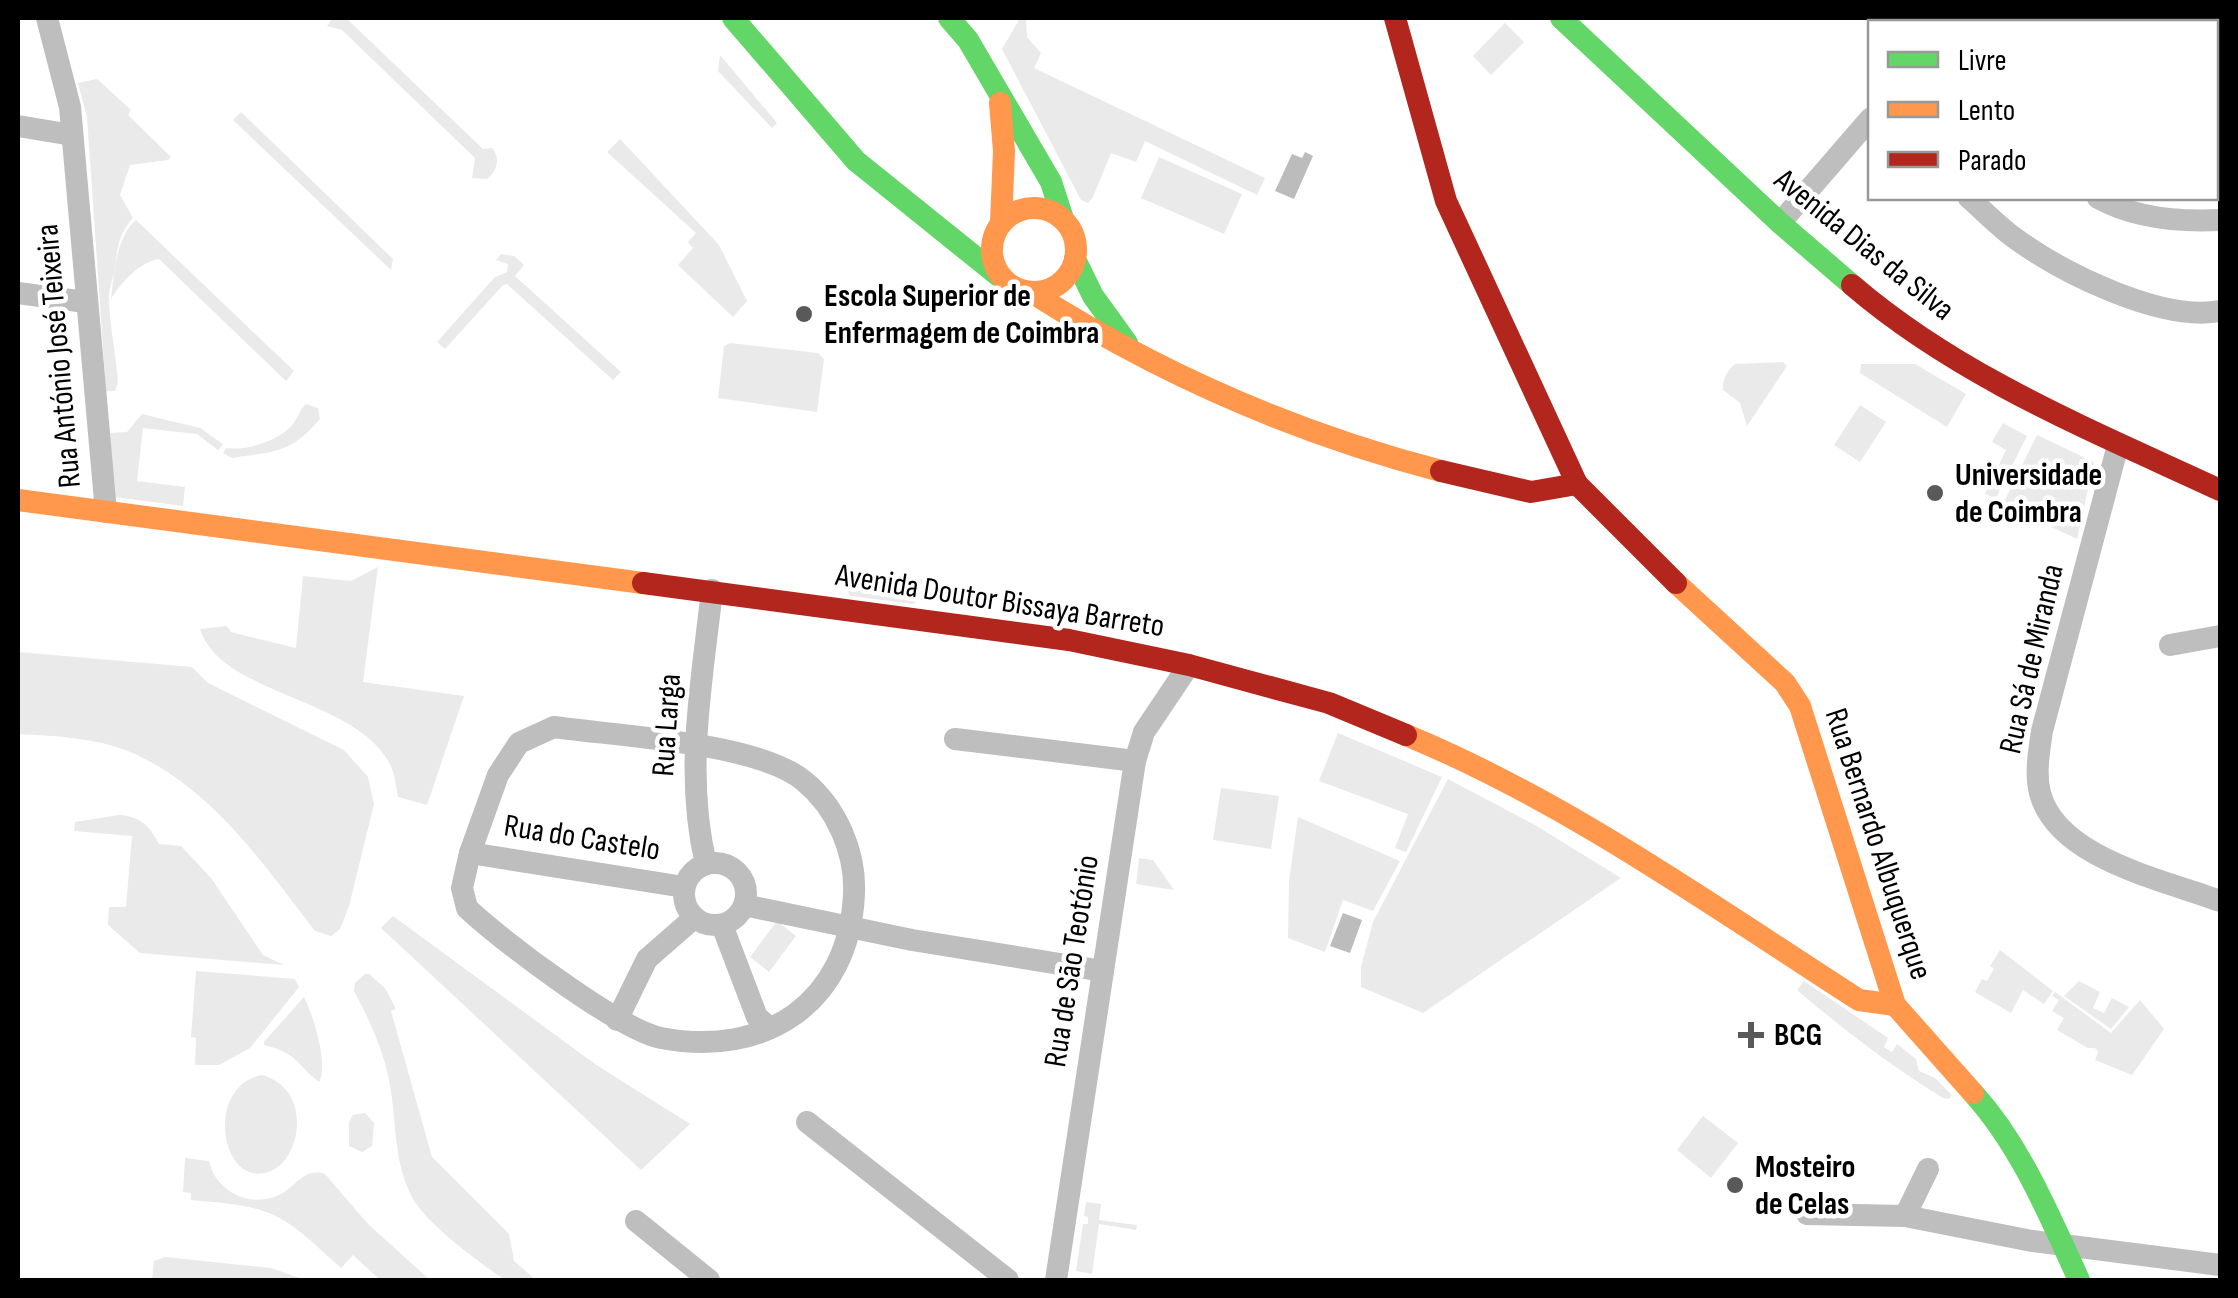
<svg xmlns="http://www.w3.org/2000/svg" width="2238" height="1298" font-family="'Sofia Sans Condensed',sans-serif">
<rect width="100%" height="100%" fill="#fff"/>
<g fill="#eaeaea">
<path d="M333 18H346L483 149 492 148C501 159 497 171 487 179L472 178 475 158 342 30 327 26Z"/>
<polygon points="1020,18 1026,18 1027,37 1041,53 1034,68 1265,178 1257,195 1145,141 1136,162 1111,153 1093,197 1088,203 1081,200 1002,49"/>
<polygon points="1505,23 1524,42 1491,75 1473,56"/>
<polygon points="720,55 777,123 772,128 718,71"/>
<path d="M97 79 131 110 128 115 171 157 168 160 130 165 120 195 133 218C120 232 118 244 116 261 115 275 108 287 109 301 110 328 116 355 118 382L115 391H106L87 117 78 83Z"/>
<polygon points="241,112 393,259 391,270 233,120"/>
<polygon points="620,139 719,245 747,301 733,317 678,265 693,248 688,242 696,233 607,152"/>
<polygon points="1159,157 1242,194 1224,234 1141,198"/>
<path d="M136 220 294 371 286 381 159 259C139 262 121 283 111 299 114 274 116 237 136 220Z"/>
<polygon points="501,254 514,256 524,265 515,276 621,372 613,380 507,284 503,285 445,349 437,342 495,277 507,272 508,264 496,260"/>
<polygon points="730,343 818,353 824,359 817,412 718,398 724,346"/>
<path d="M1783 362 1787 366 1747 426 1740 403 1723 390C1723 379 1726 371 1735 364Z"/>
<polygon points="1861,364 1915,364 1966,394 1947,427 1860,373"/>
<path d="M306 404 318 408 320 419C290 454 275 451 232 458L223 453 226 448C247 451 279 441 293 424 299 416 299 410 306 404Z"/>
<polygon points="1860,405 1886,422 1860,462 1834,445"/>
<polygon points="142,414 200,428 223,444 218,450 197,434 143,428 137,481 185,487 183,506 114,497 110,433 127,432"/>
<polygon points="2003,423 2027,436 1996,498 1985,494 2006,450 1992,442"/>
<polygon points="2037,435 2094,462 2077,539 2003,504"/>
<path d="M378 567 363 682 464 696 427 805 398 797C396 787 395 775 391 766 357 697 221 696 200 629L227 626 231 632 296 648 303 576 351 581Z"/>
<polygon points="837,570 926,580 925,592 933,594 932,599 920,598 913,604 850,596"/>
<path d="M18 652 192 667 208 683 344 750 368 777 374 804 349 906 340 929 331 936 315 931C264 865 215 792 137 755 102 738 56 736 18 734Z"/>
<polygon points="1338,733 1442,777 1406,852 1395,848 1408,814 1319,781"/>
<polygon points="1448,779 1535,825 1621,878 1423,1013 1361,987 1361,967 1373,922"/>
<polygon points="1221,788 1279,796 1271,849 1213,840"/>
<path d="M119 815C140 816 150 826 159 844L181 846 211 878 263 955 284 965 140 953 108 925 109 907H126L132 836 74 831 75 822Z"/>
<polygon points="1298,817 1400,861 1373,911 1343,900 1325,952 1288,938 1289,881"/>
<polygon points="1139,858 1153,860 1174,890 1136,884"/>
<polygon points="393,916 595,1064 690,1124 641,1170 381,928"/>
<polygon points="777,921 796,936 769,972 750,957"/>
<polygon points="2000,950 2053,991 2044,1004 2023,990 2011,1013 1975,992 1982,979 1987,981 1994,969 1990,966"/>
<polygon points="196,971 295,979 299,987 250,1048 219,1065 195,1065 196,1038 191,1037"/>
<path d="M365 974H369L385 988 396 1009 391 1011 432 1157 509 1234 514 1261 536 1280H505C479 1262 436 1231 417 1205 393 1169 397 1125 390 1085 384 1051 370 1021 354 991L355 983Z"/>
<path d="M1804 981 1888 1038 1884 1047 1892 1052 1897 1044 1916 1059 1919 1071 1935 1078 1952 1095 1949 1099 1943 1098C1891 1066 1844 1030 1797 990Z"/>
<polygon points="2079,981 2100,992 2093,1008 2104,1013 2112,998 2129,1007 2111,1029 2064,996"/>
<polygon points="2055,992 2111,1033 2140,1000 2164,1029 2132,1075 2095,1060 2098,1052 2095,1048 2088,1048 2057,1030 2064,1018 2052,1011 2059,1000 2052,996"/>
<path d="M304 997C313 1014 329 1066 319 1082 297 1065 298 1053 264 1045V1042Z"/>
<path d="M262 1075C292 1083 303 1113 294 1142 290 1154 283 1166 271 1171 221 1192 203 1086 262 1075Z"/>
<polygon points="365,1113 374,1123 372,1146 362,1152 349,1146 349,1122 353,1115"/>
<polygon points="1703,1116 1738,1143 1711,1178 1677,1150"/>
<path d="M185 1158 209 1161C215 1190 248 1208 277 1196 296 1188 303 1167 325 1174L368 1224 430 1280H380L353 1255 341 1268C279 1211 275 1207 191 1200V1193L183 1192Z"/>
<polygon points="1086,1202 1101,1204 1099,1220 1137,1225 1136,1230 1099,1224 1092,1274 1076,1271 1083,1224 1088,1224 1088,1217 1084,1216"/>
<polygon points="165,1257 271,1268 305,1280 152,1280 154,1261"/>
</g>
<g fill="#bcbcbc">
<polygon points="1305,152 1313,156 1294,199 1275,191 1292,154 1302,158"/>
<polygon points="1343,913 1362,920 1350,953 1330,946"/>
</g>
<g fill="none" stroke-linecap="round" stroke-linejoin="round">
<g stroke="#bebebe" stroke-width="22">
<polyline points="47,18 70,107 106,512"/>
<polyline points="1946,22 1951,18"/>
<polyline points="2007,22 2007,18"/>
<polyline points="2139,22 2142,18"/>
<polyline points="2216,97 2220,97"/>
<polyline points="18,126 72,135"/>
<path d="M1969 198C1984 211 1999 227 2016 239 2063 273 2161 322 2220 311"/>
<path d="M2098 198C2134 218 2180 222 2220 220"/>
<polyline points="1780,223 1870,119"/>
<polyline points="18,293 85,302"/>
<path d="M2118 445 2042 731C2039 752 2035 773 2040 793 2057 859 2165 880 2220 901"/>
<polyline points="2170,645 2220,636"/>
<path d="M554 727C616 736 757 742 804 781 837 808 856 853 854 894 849 1003 765 1058 661 1038 620 1030 499 939 467 908L462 888 470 853 498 775 519 743Z"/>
<polyline points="955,739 1135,761"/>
<polyline points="470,853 684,887"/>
<circle cx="715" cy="894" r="31"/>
<path d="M706 864C684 773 702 682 712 590"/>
<polyline points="744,905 912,940 1103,971"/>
<polyline points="722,925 757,1017 770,1028"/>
<polyline points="617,1020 647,959 694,918"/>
<polyline points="807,1122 1008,1280"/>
<polyline points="1807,1214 1905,1216 2032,1241 2220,1265"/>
<polyline points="1905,1216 1928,1169"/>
<polyline points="636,1221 709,1280"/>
<polyline points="1056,1280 1135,761 1144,732 1189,665"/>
</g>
<g stroke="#63d668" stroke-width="22">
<polyline points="733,18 856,161 1005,281"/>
<polyline points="949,18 968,40 1051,182 1063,219"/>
<polyline points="1561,18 1780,223 1852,285"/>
<polyline points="1075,259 1093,296 1127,343"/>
<path d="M1973 1093C2021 1146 2049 1215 2079 1280"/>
</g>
<g stroke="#ff974d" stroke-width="22">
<polyline points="1000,103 1004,151 1001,223"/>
<circle cx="1034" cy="250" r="42"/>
<path d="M1031 292C1158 373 1295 433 1441 471"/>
<polyline points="18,500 643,583"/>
<polyline points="1676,583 1785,683 1800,706 1895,1005 1973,1093"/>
<path d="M1406 735C1566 801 1714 907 1859 1000L1895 1005"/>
</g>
<g stroke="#b3261e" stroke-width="22">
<polyline points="1395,18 1446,201 1577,484 1676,583"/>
<path d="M1852 285C1959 377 2093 431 2220 490"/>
<polyline points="1441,471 1531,492 1577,484"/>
<polyline points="643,583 1069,640 1189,665 1329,703 1406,735"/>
</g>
</g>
<g fill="#595959" stroke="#fff" stroke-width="4">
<circle cx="804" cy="314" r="10"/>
<circle cx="1935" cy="493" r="10"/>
<path d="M1746 1020h10v10h10v10h-10v10h-10v-10h-10v-10h10z"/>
<circle cx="1735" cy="1185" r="10"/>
</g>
<g text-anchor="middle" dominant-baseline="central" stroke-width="9" stroke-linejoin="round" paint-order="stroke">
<g font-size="32" fill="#000" stroke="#fff">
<text transform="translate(1864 245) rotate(39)">Avenida Dias da Silva</text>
<text transform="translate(59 356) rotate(-95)">Rua António José Teixeira</text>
<text transform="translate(1000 601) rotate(9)">Avenida Doutor Bissaya Barreto</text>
<text transform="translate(2032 659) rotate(-77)">Rua Sá de Miranda</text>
<text transform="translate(667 725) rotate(-86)">Rua Larga</text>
<text transform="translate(582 838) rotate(9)">Rua do Castelo</text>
<text transform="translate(1878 844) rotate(72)">Rua Bernardo Albuquerque</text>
<text transform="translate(1072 961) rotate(-81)">Rua de São Teotónio</text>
</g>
<g font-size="32" font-weight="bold" fill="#000" stroke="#fff" text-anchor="start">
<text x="824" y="296">Escola Superior de<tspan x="824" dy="37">Enfermagem de Coimbra</tspan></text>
<text x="1955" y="475">Universidade<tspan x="1955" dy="37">de Coimbra</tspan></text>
<text x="1774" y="1035">BCG</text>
<text x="1755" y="1167">Mosteiro<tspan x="1755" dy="37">de Celas</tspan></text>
</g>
</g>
<rect width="2238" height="1298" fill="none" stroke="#000000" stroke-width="40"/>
<rect x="1868" y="20" width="350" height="180" fill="#ffffff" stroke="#999999" stroke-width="2.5"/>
<rect x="1888" y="52" width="50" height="15" fill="#63d668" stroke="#999999" stroke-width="2.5"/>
<text x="1958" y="70" font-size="30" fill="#000000">Livre</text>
<rect x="1888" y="102" width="50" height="15" fill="#ff974d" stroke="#999999" stroke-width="2.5"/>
<text x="1958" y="120" font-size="30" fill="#000000">Lento</text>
<rect x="1888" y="152" width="50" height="15" fill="#b3261e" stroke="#999999" stroke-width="2.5"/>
<text x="1958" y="170" font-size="30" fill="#000000">Parado</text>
</svg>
